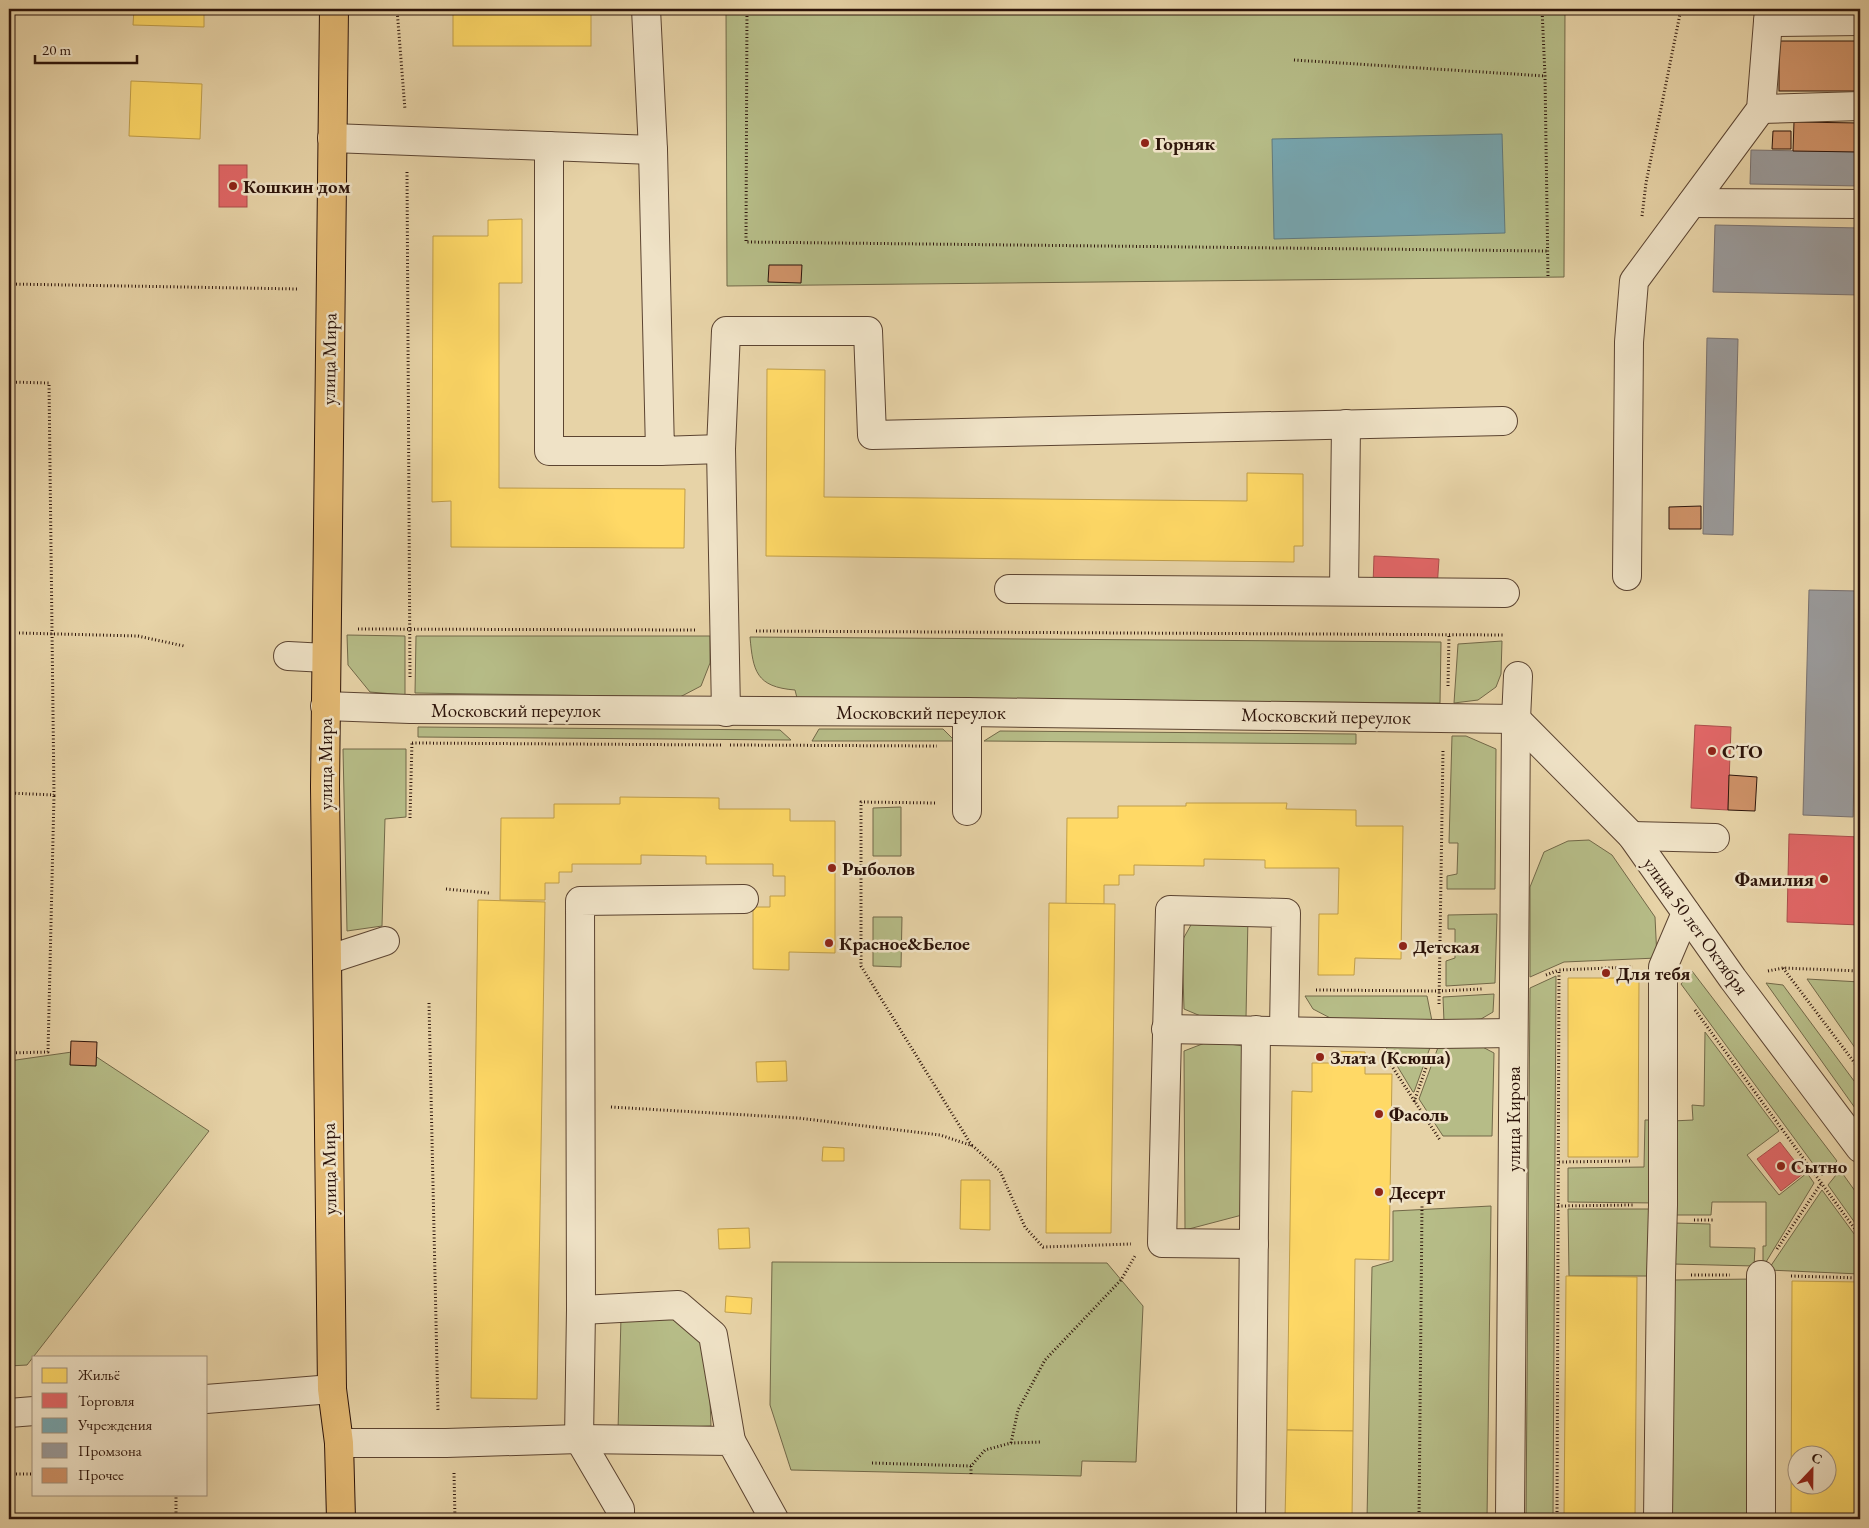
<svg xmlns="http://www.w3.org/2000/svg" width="1869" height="1528" font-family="'EB Garamond',serif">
<rect width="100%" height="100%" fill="#e7d3a7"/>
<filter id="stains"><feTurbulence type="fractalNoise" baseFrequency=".004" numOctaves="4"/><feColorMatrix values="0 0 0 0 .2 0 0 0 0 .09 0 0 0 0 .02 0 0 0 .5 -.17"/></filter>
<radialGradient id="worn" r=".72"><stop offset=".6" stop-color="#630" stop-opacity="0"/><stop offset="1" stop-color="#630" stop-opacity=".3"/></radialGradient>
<g fill="#b6bc87" stroke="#726848">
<polygon points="726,9 1565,9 1564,277 727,286"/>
<polygon points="347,635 405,636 405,695 370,692 348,665"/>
<polygon points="416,636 710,636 710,663 701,686 680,697 415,693"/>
<path d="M750 637 1441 642 1440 703 797 698 795 690C756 687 753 671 750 637Z"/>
<polygon points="1502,641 1501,674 1496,687 1478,700 1454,703 1458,644"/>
<polygon points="418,727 780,730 791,740 418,737"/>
<polygon points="819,729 943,729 955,741 812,741"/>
<polygon points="1000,731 1356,734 1356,744 984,741"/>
<polygon points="1452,736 1466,736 1496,749 1495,889 1447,889 1447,876 1457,874 1458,843 1449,843"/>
<polygon points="343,749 406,749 406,817 385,819 382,926 347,931"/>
<polygon points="901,807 901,856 873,856 873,808"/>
<polygon points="1589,840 1612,855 1655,917 1657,958 1564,962 1530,977 1530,887 1544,852 1568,841"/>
<polygon points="1497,914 1495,983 1446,986 1446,961 1455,958 1455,929 1448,929 1448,915"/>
<polygon points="1248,916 1246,1018 1203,1017 1184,1009 1182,941 1192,923"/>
<polygon points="873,917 902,917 901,967 873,966"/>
<polygon points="1692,971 1837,1161 1822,1176 1681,984"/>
<polygon points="1556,976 1553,1519 1526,1519 1530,988"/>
<polygon points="1807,979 1860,982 1860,1055"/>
<polygon points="1766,983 1783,985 1860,1089 1860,1115"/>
<polygon points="1494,994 1493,1012 1481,1019 1444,1022 1443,997"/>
<polygon points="1305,996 1427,996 1432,1021 1336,1021 1313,1009"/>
<polygon points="1705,1032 1779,1131 1747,1155 1779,1195 1807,1173 1814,1183 1763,1267 1763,1246 1766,1246 1766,1202 1712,1202 1711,1215 1674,1215 1672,1121 1693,1120 1692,1105 1704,1106"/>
<polygon points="1210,1041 1243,1046 1242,1215 1185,1230 1184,1051"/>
<polygon points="1382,1041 1432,1042 1414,1092 1413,1092"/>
<polygon points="1440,1042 1473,1042 1494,1053 1492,1136 1443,1136 1419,1099"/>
<polygon points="86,1050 209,1131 27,1365 9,1366 9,1061"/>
<polygon points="1645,1120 1657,1120 1656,1203 1568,1202 1568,1168 1644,1167"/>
<polygon points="1840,1170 1860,1198 1860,1230 1828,1185"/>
<polygon points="1822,1190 1860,1242 1860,1274 1768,1270"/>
<polygon points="1491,1206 1487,1519 1367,1519 1372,1267 1393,1261 1393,1211"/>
<polygon points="1568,1209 1655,1209 1654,1276 1569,1276"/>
<polygon points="1674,1223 1710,1224 1710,1247 1755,1248 1754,1266 1673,1264"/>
<polygon points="772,1262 1107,1263 1143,1306 1136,1462 1082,1461 1081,1476 791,1470 770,1405"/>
<polygon points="1754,1279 1752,1519 1672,1519 1673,1280"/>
<polygon points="673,1315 708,1347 711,1426 618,1430 621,1317"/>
</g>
<g fill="#ffd966" stroke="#c09e4a" fill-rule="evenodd">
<polygon points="134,9 204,9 204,27 133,25"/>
<rect x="453" y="9" width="138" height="37"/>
<polygon points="131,81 202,84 200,139 129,136"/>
<polygon points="522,219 522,283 499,283 499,488 685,489 684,548 451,547 451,501 432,502 433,236 488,236 488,220"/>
<polygon points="767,369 825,370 824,497 1247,501 1247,473 1303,474 1303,546 1294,546 1294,562 766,556"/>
<polygon points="620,797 719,798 719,809 790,809 790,821 835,821 835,953 789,952 789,970 753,969 753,907 770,907 770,896 785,896 785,876 773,876 773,864 706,864 706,856 641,855 641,864 572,864 572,872 559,872 559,883 545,883 545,900 500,900 501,818 554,818 554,804 620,804"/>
<polygon points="1186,803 1287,803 1286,809 1356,810 1356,826 1403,826 1401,959 1355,958 1354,975 1318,975 1319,914 1338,914 1339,868 1265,868 1265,860 1204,859 1204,866 1134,865 1134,875 1119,875 1119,885 1104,885 1104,904 1066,904 1067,818 1118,818 1118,806 1186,806"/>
<polygon points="478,900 545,902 537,1399 471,1398"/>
<polygon points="1049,903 1115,904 1111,1233 1046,1233"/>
<polygon points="1568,978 1639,978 1638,1157 1568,1157"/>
<polygon points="1331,1051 1365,1052 1365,1074 1392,1074 1389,1260 1355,1259 1353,1431 1287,1430 1292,1091 1312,1092 1312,1063 1330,1063"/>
<polygon points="786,1061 787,1081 757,1082 756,1062"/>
<polygon points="823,1147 844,1148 844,1161 822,1161"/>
<polygon points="961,1180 990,1180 990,1230 960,1229"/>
<polygon points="749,1228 750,1248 719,1249 718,1229"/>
<polygon points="1566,1276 1637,1277 1635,1519 1564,1519"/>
<path d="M1792 1281 1860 1282V1519H1791ZM1796 1456H1826V1486H1796Z"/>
<polygon points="726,1296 752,1298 751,1314 725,1312"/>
<polygon points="1287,1430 1353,1431 1352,1519 1285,1519"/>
<polygon points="517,1518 583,1519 517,1519"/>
</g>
<g fill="#e06666" stroke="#aa4d4a">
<rect x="219" y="165" width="28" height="42"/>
<polygon points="1374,556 1439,559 1437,589 1373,585"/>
<polygon points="1695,725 1731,727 1728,810 1691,808"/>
<polygon points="1789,834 1860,837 1860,925 1787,922"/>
<polygon points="1780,1142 1804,1173 1781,1191 1757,1159"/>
</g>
<polygon fill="#76a5af" stroke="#607a7e" points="1502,134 1505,233 1274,239 1272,139"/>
<g fill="#999" stroke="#79716e">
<polygon points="1751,150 1860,152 1860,186 1750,184"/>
<polygon points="1715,225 1860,228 1860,295 1713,292"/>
<polygon points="1707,338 1738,339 1733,535 1703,534"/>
<polygon points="1809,590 1859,591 1853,817 1803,815"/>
</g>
<g fill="#cf9268" stroke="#2d140a">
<rect x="1779" y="41" width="81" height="50"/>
<polygon points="1794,122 1860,123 1860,152 1793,151"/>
<polygon points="1773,131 1791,131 1791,149 1772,149"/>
<polygon points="769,265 802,265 801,283 768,282"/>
<polygon points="1701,506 1701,529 1669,529 1669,507"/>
<polygon points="1729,775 1757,777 1755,811 1728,810"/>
<polygon points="71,1041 97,1042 96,1066 70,1065"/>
</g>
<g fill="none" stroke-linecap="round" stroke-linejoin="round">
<defs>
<g id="minor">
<polyline points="646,9 653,150 660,451 721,449"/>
<polyline points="1768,22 1860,21"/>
<polyline points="1761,109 1860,106"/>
<polyline points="332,138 653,150"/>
<polyline points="549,146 549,451 660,451"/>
<polyline points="1692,203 1860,204"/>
<polyline points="1627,576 1629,342 1634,281 1761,109 1769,9"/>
<polyline points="1009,589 1505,593"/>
<polyline points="1344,591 1346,424"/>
<polyline points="288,656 326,658"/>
<polyline points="325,706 410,709 967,712 1516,719"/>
<polyline points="726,712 721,449 726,331 868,331 872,435 1503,421"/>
<polyline points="967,712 967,811"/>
<polyline points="1516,719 1632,836 1733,979 1860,1148"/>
<polyline points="1632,836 1715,838"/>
<polyline points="327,960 385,941"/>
<polyline points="1166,1029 1438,1034 1513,1033"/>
<polyline points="1254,1244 1162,1243 1170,910 1286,913 1284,1031"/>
<polyline points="581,1310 678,1305 713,1335 731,1441"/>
<polyline points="206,1399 332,1389"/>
<polyline points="9,1413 34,1411"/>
<polyline points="339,1443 446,1443 579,1439 731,1441 774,1519"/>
<polyline points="620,1519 620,1509 579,1439 581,1310 580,901 744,899"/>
<polyline points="1251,1519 1256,1030"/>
<polyline points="1510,1519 1516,719 1518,676"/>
<polyline points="1658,1519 1661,1275 1663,1205 1663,967 1686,913"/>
<polyline points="1761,1519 1761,1275"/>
</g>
<polyline id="major" points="334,9 325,787 332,1389 339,1443 341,1519"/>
</defs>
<use href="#minor" stroke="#5c4431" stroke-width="30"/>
<use href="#major" stroke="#2d140a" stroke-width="30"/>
<g stroke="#2d140a" stroke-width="3" stroke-dasharray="1 2.5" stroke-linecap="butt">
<polyline points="397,9 405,110"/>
<polyline points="747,9 746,242 1548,251"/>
<polyline points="1542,9 1545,76 1548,277"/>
<polyline points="1294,60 1545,76"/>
<polyline points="407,172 410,678"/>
<polyline points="1642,216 1646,183 1681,9"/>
<polyline points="9,284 299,289"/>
<polyline points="9,382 49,383 54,795 9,793"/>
<polyline points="358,629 695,630"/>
<polyline points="756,631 1505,635"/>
<polyline points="19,633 138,636 184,646"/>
<polyline points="1448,686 1449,635"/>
<polyline points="412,743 722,745"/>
<polyline points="730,745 937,746"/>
<polyline points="935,803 861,802 861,966 972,1146"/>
<polyline points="410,818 412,741"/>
<polyline points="446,889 489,893"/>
<polyline points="1783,968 1860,1070"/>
<polyline points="1768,971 1783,968 1860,971"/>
<polyline points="1546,975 1559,970"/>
<polyline points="1316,990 1439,991 1482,989"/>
<polyline points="429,1003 438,1412"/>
<polyline points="1439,1004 1443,750"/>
<polyline points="1695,1010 1860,1236"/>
<polyline points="9,1053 48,1052 54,795"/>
<polyline points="1391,1065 1440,1140"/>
<polyline points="1414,1102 1427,1065"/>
<polyline points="611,1107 798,1118 940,1135 973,1146 1000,1171 1025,1227 1043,1247 1131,1244"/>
<polyline points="1559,1162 1631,1161"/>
<polyline points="1558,1206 1633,1205"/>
<polyline points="1694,1220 1713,1220"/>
<polyline points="1777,1249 1822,1182"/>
<polyline points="1691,1275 1730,1275"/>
<polyline points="1791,1276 1860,1278"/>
<polyline points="1011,1443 1018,1410 1045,1360 1121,1280 1135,1256"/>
<polyline points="872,1463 971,1466"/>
<polyline points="454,1473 455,1519"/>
<polyline points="9,1474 34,1474"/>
<polyline points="971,1474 971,1466 985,1450 1011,1443 1041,1442"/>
<polyline points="176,1494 176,1519"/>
<polyline points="1419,1519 1422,1205"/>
<polyline points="1557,1519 1559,970 1633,967"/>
</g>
<use href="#minor" stroke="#efe2c6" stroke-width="28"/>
<use href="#major" stroke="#e4ba74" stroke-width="28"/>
</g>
<g fill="#8f2418" stroke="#efe2c6" stroke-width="2">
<circle cx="1145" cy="143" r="5"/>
<circle cx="233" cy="186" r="5"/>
<circle cx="1712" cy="751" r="5"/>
<circle cx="832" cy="868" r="5"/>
<circle cx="1824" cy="879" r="5"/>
<circle cx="829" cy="943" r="5"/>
<circle cx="1403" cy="946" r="5"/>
<circle cx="1606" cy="973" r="5"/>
<circle cx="1320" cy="1057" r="5"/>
<circle cx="1379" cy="1114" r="5"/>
<circle cx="1781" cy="1166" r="5"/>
<circle cx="1379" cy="1192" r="5"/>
</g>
<g text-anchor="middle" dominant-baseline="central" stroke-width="5" stroke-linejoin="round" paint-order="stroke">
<g font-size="19" font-weight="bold" fill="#2d140a" stroke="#efe2c6" text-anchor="start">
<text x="1155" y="143">Горняк</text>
<text x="243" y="186">Кошкин дом</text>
<text x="1722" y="751">СТО</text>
<text x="842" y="868">Рыболов</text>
<text x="1814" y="879" text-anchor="end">Фамилия</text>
<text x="839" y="943">Красное&amp;Белое</text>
<text x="1413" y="946">Детская</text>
<text x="1616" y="973">Для тебя</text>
<text x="1330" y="1057">Злата (Ксюша)</text>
<text x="1389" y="1114">Фасоль</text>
<text x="1791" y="1166">Сытно</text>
<text x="1389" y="1192">Десерт</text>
</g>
<g font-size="19" fill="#2d140a" stroke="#efe2c6">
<text transform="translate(329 359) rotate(-89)">улица Мира</text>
<text x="516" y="710">Московский переулок</text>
<text x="921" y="712">Московский переулок</text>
<text transform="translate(1326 716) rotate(1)">Московский переулок</text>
<text transform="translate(325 764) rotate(-90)">улица Мира</text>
<text transform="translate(1696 926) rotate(54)">улица 50 лет Октября</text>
<text transform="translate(1513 1119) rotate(-90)">улица Кирова</text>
<text transform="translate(329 1169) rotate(-91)">улица Мира</text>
</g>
</g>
<rect width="1869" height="1528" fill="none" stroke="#e7d3a7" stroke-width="30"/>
<rect x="10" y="10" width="1849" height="1508" fill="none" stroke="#2d140a" stroke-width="2.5"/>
<rect x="15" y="15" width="1839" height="1498" fill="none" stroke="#2d140a"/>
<rect x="32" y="1356" width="175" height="140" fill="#efe2c6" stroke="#a1907b"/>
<rect x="42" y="1368" width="25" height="15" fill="#ffd966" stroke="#a1907b"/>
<text x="78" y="1380" font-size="15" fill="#2d140a">Жильё</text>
<rect x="42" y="1393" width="25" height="15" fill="#e06666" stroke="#a1907b"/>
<text x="78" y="1406" font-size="15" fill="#2d140a">Торговля</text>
<rect x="42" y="1418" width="25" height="15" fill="#76a5af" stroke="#a1907b"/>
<text x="78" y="1430" font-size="15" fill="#2d140a">Учреждения</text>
<rect x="42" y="1443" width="25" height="15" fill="#999999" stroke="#a1907b"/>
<text x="78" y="1456" font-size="15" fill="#2d140a">Промзона</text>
<rect x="42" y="1468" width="25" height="15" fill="#cf9268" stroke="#a1907b"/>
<text x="78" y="1480" font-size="15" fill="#2d140a">Прочее</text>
<g transform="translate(1812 1470) rotate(22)"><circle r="24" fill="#efe2c6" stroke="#a1907b"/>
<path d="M0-4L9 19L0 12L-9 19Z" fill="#8f2418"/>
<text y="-8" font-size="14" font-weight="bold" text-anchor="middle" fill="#2d140a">С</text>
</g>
<path d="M35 55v8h102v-8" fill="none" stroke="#2d140a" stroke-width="2.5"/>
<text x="42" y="55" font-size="15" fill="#2d140a" stroke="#efe2c6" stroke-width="4" paint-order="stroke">20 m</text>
<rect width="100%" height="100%" filter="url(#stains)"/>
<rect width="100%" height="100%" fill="url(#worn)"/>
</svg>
